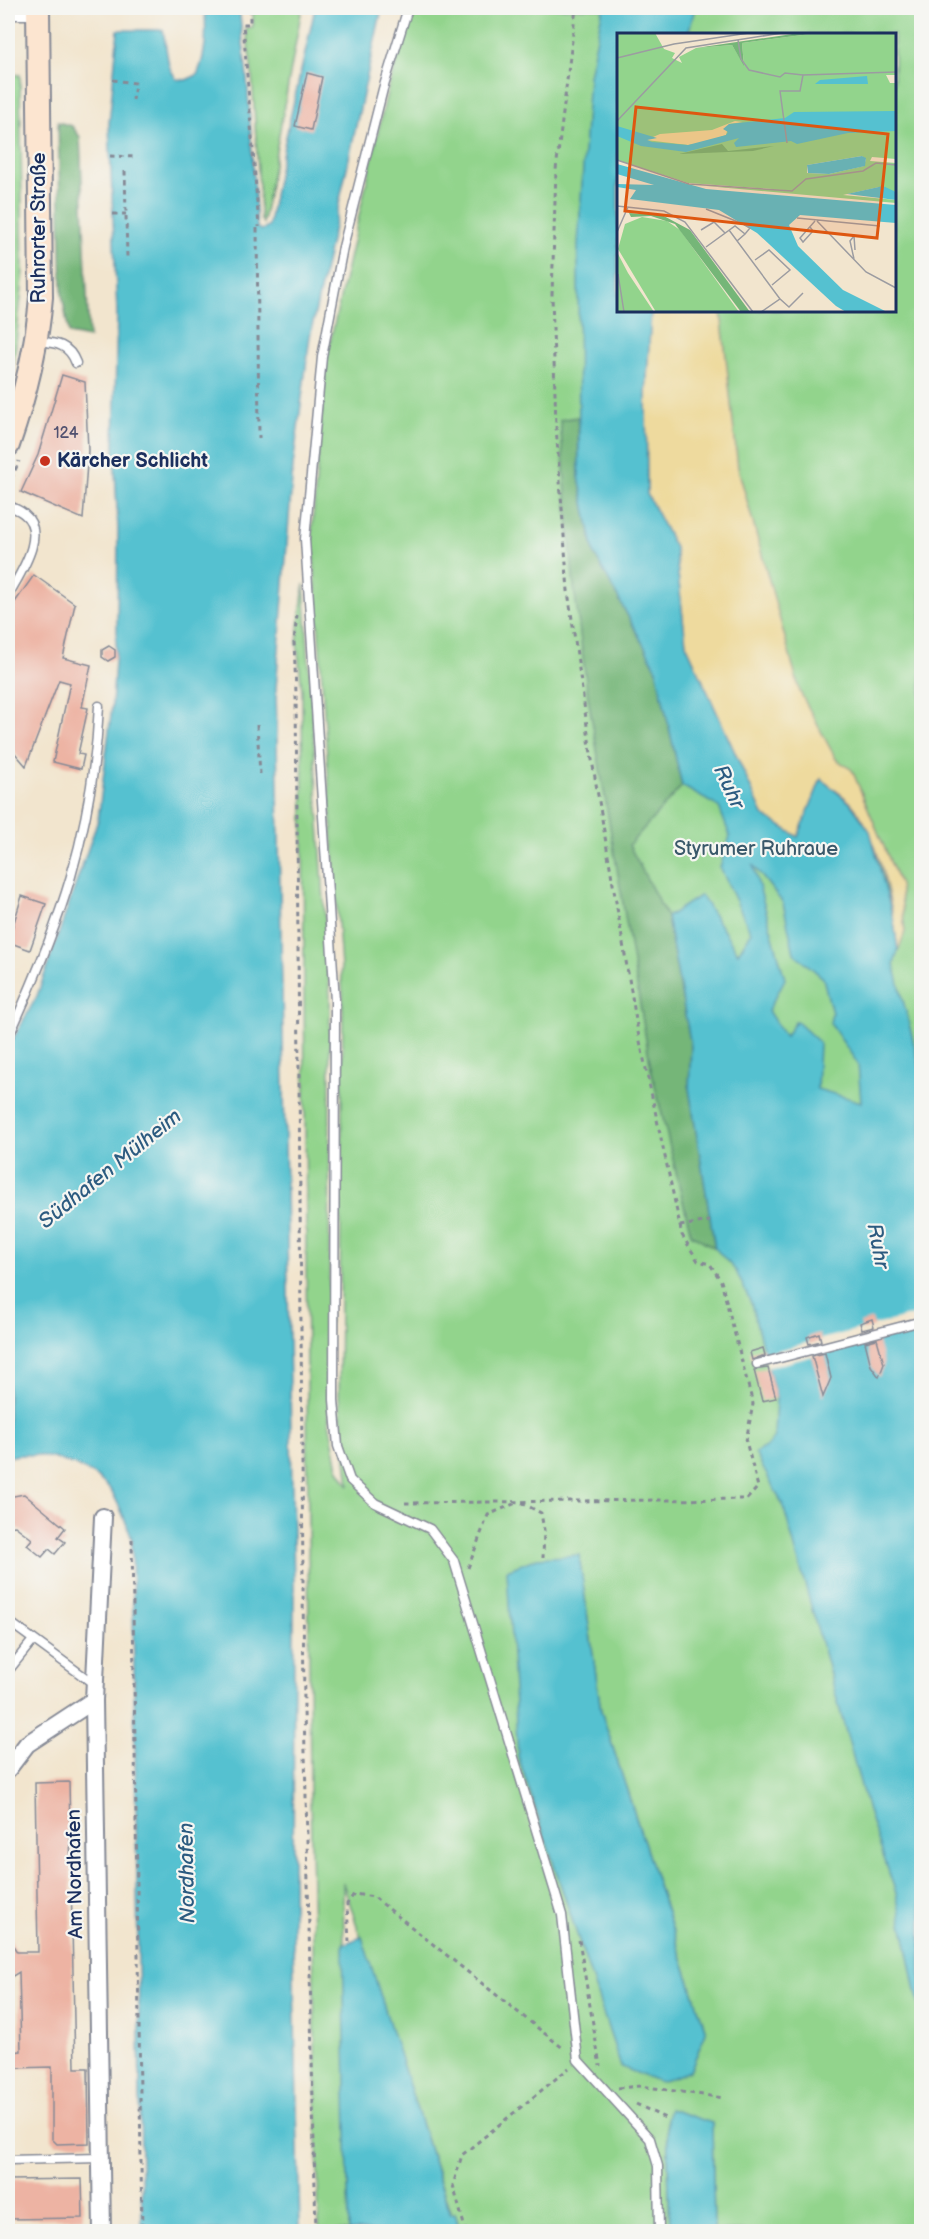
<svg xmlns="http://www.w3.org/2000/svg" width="929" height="2239" font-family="'Balsamiq Sans',sans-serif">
<rect width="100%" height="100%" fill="#f6f6f2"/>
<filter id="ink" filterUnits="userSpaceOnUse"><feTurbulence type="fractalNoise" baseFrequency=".0167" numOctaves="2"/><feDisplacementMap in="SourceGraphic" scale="12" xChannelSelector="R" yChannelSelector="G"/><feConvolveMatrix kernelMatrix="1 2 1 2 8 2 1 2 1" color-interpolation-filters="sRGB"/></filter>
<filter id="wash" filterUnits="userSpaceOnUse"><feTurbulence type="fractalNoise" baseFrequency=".008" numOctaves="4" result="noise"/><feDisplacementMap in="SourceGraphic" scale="24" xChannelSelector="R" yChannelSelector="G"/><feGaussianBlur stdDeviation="1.35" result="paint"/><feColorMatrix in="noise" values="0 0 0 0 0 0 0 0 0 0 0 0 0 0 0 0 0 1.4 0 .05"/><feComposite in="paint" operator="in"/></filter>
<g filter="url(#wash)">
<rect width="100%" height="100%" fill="#f2e5ce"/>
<g fill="#92d48c" stroke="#568275" stroke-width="1.5" fill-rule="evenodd">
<polygon points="253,8 302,8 263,223 261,220 252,74 246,28 253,27"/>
<path d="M414 8H921V2231H714L712 2123 667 2119 670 2231H460L455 2213 451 2214 343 1883 349 2231H319L310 1794 302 690 297 642 304 584 330 997 329 1421 338 1468 349 1486 339 1397 343 998 312 529 326 360 388 88ZM618 34H894V310H618ZM579 1555 601 1711 706 2032 690 2071 660 2082 621 2066 518 1756Z"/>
<polygon points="8,74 20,75 23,279 14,361 8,383"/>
</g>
<g fill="#75b678" stroke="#48726b" stroke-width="1.5">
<polygon points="58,122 72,126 80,137 89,338 69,334 62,294"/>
<polygon points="578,417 579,477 594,553 656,668 682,786 629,845 667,917 691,1046 689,1088 715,1248 691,1234 651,1069 588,697 573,578 560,420"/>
</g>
<path fill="#eeda9e" stroke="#84847e" stroke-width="1.5" d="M651 311H721L738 468 800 692 836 759 852 770 900 885 905 932 898 951C893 910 879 832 850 802 842 794 830 787 821 779L798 837 763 815 686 644 675 548 647 494 646 394Z"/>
<g fill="#55c1d0" stroke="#387897" stroke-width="1.5" fill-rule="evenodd">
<path d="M205 8H239L247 77 257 228 262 230 269 225C280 152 300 80 315 8H382L310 336 293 466 276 689 294 1587 293 1939 300 2231H142L132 1539C126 1523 121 1506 111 1491 91 1465 39 1449 8 1457V1048L37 996 98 820 112 706 117 631 118 530 114 448 117 312 109 124 118 30H163L169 66 176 79 186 80 197 75C207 53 206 32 205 8Z"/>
<path d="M603 8H695L688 34H618V310L651 311 646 394 647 494 675 548 686 644 763 815 798 837 821 779 850 803 870 831 894 922 898 951 894 964 922 1076 921 2015 896 1893 868 1811 783 1505 755 1453 769 1445 774 1436 776 1398 751 1303 736 1271 715 1248 689 1088 691 1046 667 917 701 895 738 953 751 933 720 867 730 836 719 807 682 786 656 668 594 553 579 477 578 245 589 76ZM753 865 783 903 794 953 823 978 832 1013 830 1023 858 1064 861 1102 817 1089 819 1042 796 1021 785 1037 768 1011 785 979Z"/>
<polygon points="579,1555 601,1711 706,2032 690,2071 660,2082 621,2067 518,1756 507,1570 537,1558"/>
<polygon points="362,1937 450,2214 455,2213 460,2231 349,2231 343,1944"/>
<polygon points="670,2109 712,2123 714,2231 670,2231 667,2119"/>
</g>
<polygon fill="#f2e5ce" points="921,1313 921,1328 767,1368 763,1354"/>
<g id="blocks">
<g fill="#edb3a3">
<polygon points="307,73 322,77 311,130 295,126"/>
<polygon points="62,375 85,382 88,450 83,519 21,492 38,455"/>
<polygon points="34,575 75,604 63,658 91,665 82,707 88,708 78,754 84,755 81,769 53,762 70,683 59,680 26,766 8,745 8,612"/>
<polygon points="109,646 115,650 115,657 108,661 102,657 102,650"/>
<polygon points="22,896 46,904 30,950 8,942"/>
<polygon points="872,1319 874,1327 862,1330 860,1323"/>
<polygon points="819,1333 821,1341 809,1344 807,1337"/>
<polygon points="877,1339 884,1364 879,1377 871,1366 865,1342"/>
<polygon points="763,1348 765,1355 752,1360 750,1352"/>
<polygon points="825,1353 831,1378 823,1397 812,1356"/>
<polygon points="768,1368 776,1398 762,1401 754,1370"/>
<polygon points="24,1494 65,1528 58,1537 65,1542 55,1554 49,1549 42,1557 27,1545 32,1539 15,1526 8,1527 8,1497"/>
<polygon points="69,1782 75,2068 88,2068 89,2143 57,2144 52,2139 52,2067 14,2068 13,2052 21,2051 19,1972 8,1979 8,1937 17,1952 38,1952 35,1783"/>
<polygon points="82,2179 83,2218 8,2219 8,2180"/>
</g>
</g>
</g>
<g filter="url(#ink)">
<use href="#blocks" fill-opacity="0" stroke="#868a96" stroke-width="1.5"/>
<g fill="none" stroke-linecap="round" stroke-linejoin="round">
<defs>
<g id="lane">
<polyline points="408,8 383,89 343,247 322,357 305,539 335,1001 334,1400 338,1446 350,1480 375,1503 430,1529 454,1561 562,1915 578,2060 650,2139 658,2166 659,2232"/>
<polyline points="8,15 37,15"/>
<path d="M38 341C56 343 69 344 76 363"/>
<path d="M8 505C13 508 20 510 24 514 49 534 18 576 8 596"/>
<path d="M8 1038C60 924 93 833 99 706"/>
<polyline points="757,1364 922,1321"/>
<polyline points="8,1621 94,1684"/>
<polyline points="8,1671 33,1640"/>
<polyline points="8,2160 101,2158"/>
</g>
<g id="street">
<polyline points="8,1769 27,1744 94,1700"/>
<polyline points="102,2232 94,1700 103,1517"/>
</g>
<path id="secondary" d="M8 445C25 396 37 349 41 297L38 8"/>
</defs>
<use href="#lane" stroke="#868a96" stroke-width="11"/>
<use href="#street" stroke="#868a96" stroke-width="20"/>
<use href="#secondary" stroke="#868a96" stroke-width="26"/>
<g stroke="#868a96" stroke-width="3" stroke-dasharray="4.5 4.5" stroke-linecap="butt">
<polyline points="250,8 250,24 243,24 259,227"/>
<polyline points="113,80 135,83 133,100"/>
<polyline points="110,156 137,157"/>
<polyline points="125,171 127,259"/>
<polyline points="113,214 126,214"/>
<polyline points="257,228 259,438"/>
<polyline points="8,487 19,461"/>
<polyline points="297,615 294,641 296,693 304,1709 316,2232"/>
<polyline points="257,725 260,774"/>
<polyline points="680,1226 710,1221"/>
<polyline points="405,1503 747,1499 758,1487 746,1441 753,1404 721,1281 710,1264 698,1261 682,1235 638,1032 591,754 568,591 556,426 552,295 556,170 576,8"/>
<polyline points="522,1503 541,1513 544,1530 543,1558"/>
<polyline points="132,1539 142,2232"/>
<polyline points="468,1568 488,1515 516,1503"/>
<polyline points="579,1940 600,2066"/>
<polyline points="349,1942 347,1904 354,1894 374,1897 564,2049"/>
<polyline points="618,2088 640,2086 724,2098"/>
<polyline points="636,2104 667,2119"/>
<polyline points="466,2232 453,2185 462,2155 569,2068"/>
</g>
<use href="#lane" stroke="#fff" stroke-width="8"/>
<use href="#street" stroke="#fff" stroke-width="16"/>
<use href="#secondary" stroke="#fce5d0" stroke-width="22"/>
</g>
</g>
<circle fill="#c8321e" stroke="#f6f6f2" stroke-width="2" cx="45" cy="461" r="6"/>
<g text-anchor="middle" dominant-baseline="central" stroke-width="4.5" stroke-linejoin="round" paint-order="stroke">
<g font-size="16" fill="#50506f">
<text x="66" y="433">124</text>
</g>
<g font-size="20" fill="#1b2f5e" stroke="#f6f6f2">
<text transform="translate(39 228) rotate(-90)">Ruhrorter Straße</text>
<text transform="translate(75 1874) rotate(-91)">Am Nordhafen</text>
</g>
<g font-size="20" font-weight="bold" fill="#1b2f5e" stroke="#f6f6f2" text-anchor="start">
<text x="57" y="461">Kärcher Schlicht</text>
</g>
<g font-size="20" fill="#39586a" stroke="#f6f6f2">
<text x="756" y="849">Styrumer Ruhraue</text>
</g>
<g font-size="21" font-style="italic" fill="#2c5b80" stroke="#f6f6f2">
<text transform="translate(729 787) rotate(65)">Ruhr</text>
<text transform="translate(110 1169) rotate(-39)">Südhafen Mülheim</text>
<text transform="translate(878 1246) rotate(79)">Ruhr</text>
<text transform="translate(187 1873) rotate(-91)">Nordhafen</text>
</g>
</g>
<g transform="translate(617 33)">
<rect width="279" height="279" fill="#f2e5ce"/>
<path d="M0 0H38L47 16 58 20 55 25 65 30 62 24 79 15 115 12 127 32 125 10 201 0H279V42H269L273 50H279V126L255 124 253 128 279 130V159L262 154 226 162 279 167V170L89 153 169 157 71 150 0 127ZM245 123 249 126 247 133 212 141 190 140V132ZM25 184 50 188 63 197 122 279H39L1 216 8 191ZM0 219 11 240 37 279H0Z" fill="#92d48c" fill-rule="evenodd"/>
<path d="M182 0H201L125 10 127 33 115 12 79 15ZM105 111 111 118 157 113 136 118 62 121ZM12 180 45 182 73 197 133 279H124L58 191 34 183 14 184Z" fill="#75b678"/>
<path d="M118 88 126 89 112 91 109 102 89 109 71 112 29 107 43 101 95 97Z" fill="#eeda9e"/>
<path d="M250 43 251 51H198L203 47ZM279 78V98L231 100 180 111 174 108 119 114 117 110 122 105 69 119 24 113 0 103V93L40 105 30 107 35 109 71 112 109 102 111 99 106 96 112 91 168 85 177 79ZM245 123 249 125 248 133 212 141 191 140 190 132ZM0 131 89 156 279 172V190L183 182 172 192 181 213 226 257 270 279H229L219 273 140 200 102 177 13 166 19 157 0 154V151L37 152 0 141ZM266 153 279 159V167L230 161Z" fill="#55c1d0"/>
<path fill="none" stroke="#9c9ca1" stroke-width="1.5" d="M121 7 124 26 132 37 163 44 168 40 186 42M0 25 57 11 132 0M0 88 69 15 165 0M170 110 163 58H183L186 42 279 39M0 127 72 151 175 158 189 146 246 138 259 130 279 132M0 173 47 178 68 189 136 279M89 176 126 191 133 195 128 201M180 185 263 193M200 188 249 239 279 255M193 194 196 198 186 209 183 205 198 188M84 197 97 189 108 200M112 197 163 266M0 199 11 174M89 214 118 193 128 201 120 208M237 226 233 208 237 203 238 217M138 227 152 217 173 237 155 252M1 241 7 279M144 279 163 266 172 274 186 260"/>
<path fill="#de5710" fill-opacity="0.15" stroke="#de5710" stroke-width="3" d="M19 74 271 101 260 205 8 178Z"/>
<rect width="279" height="279" fill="none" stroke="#1b2f5e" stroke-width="3"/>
</g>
<rect width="929" height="2239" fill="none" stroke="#f6f6f2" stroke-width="30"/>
</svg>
